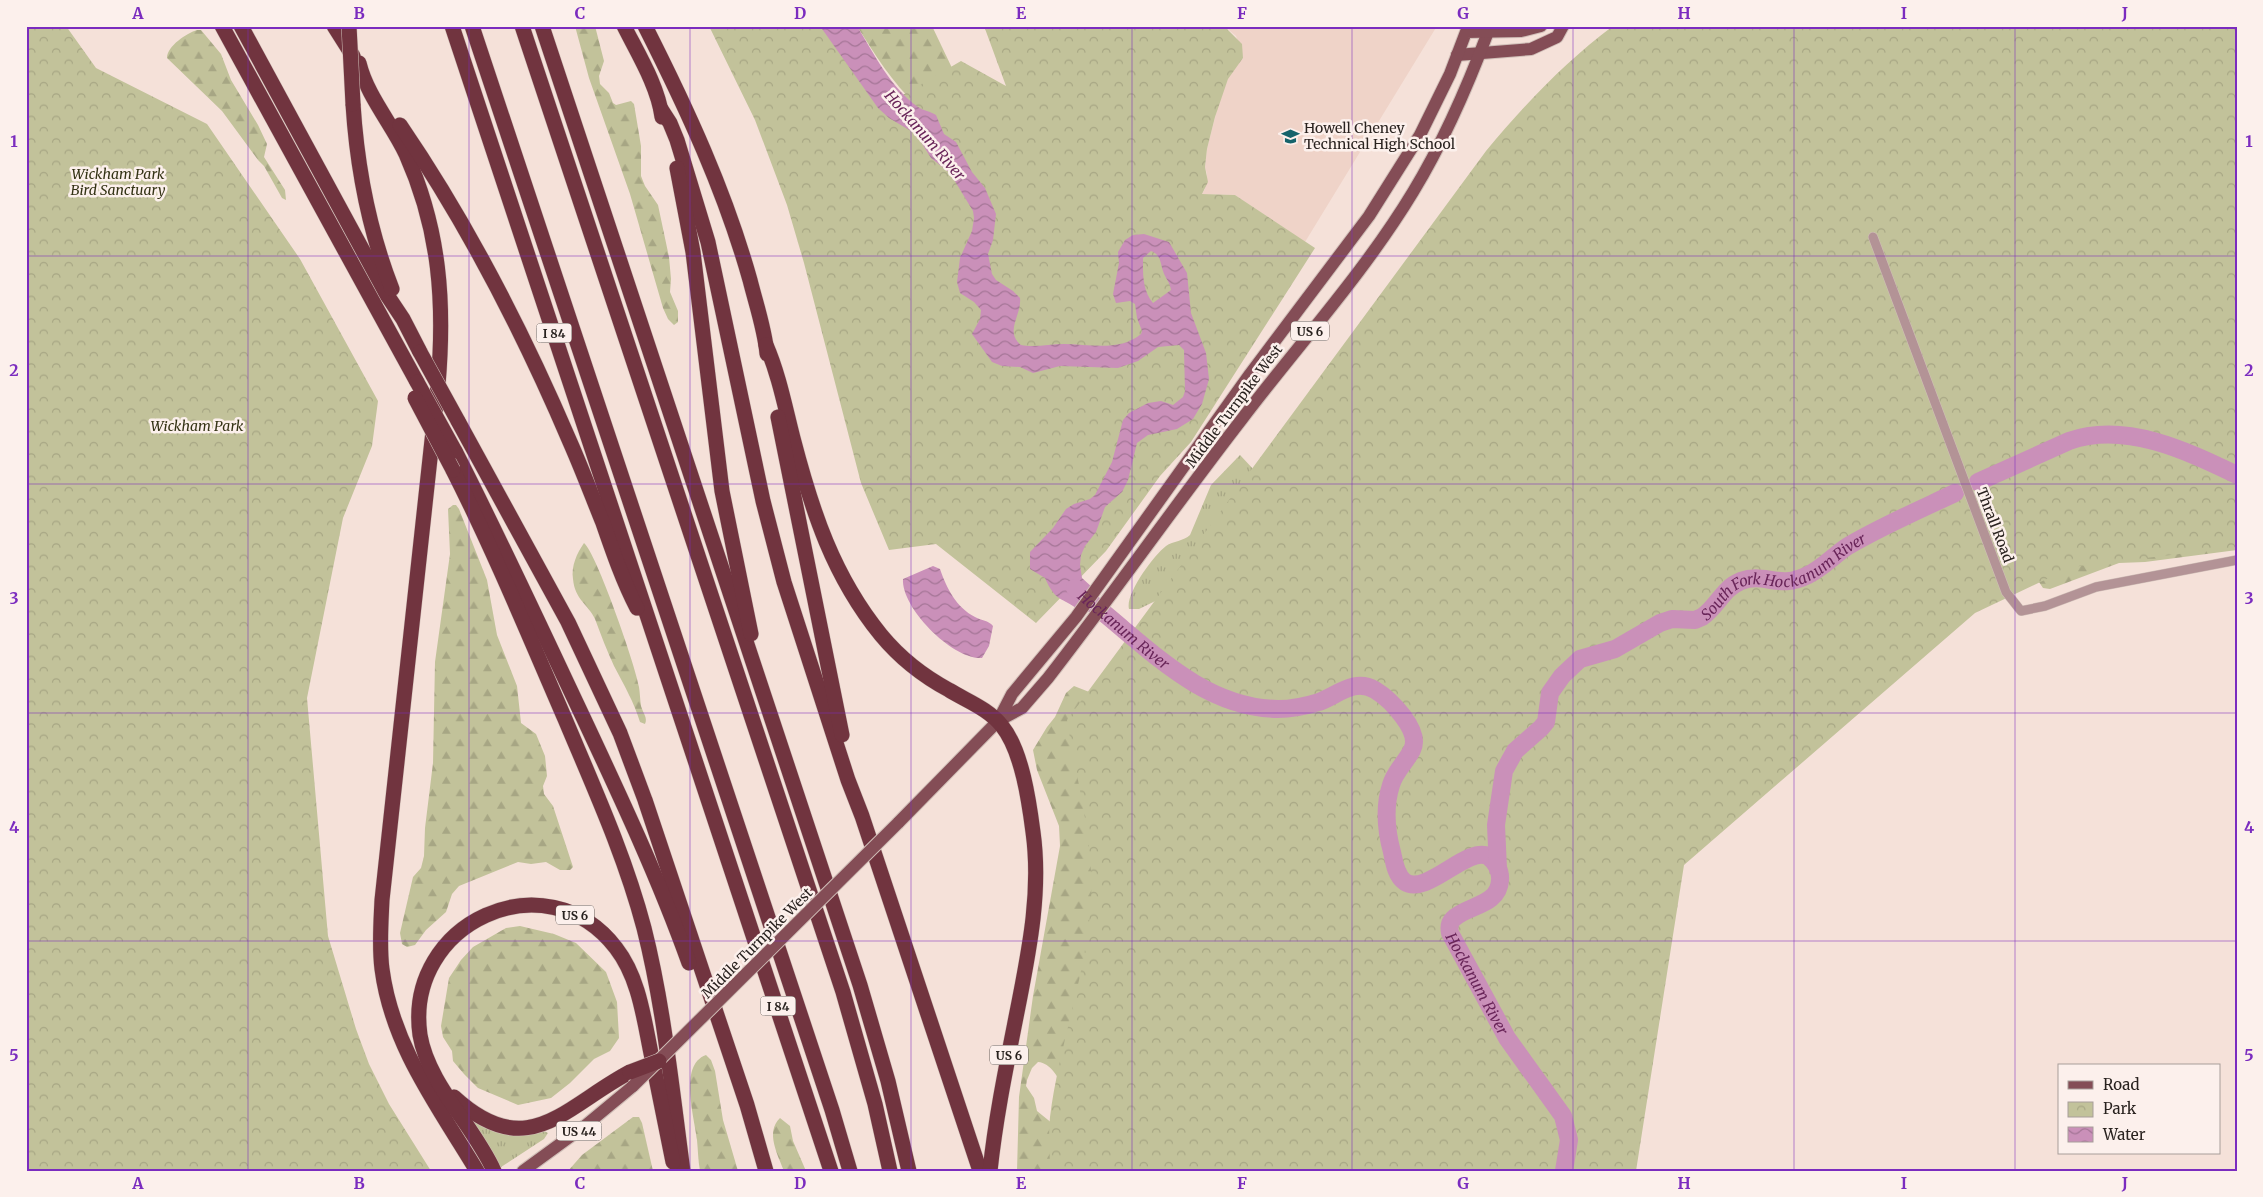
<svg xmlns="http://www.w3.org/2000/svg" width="2263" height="1197" font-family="Merriweather,serif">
<defs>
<pattern id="grass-tufts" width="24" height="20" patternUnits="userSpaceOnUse" patternTransform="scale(1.25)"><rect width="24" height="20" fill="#c2c29a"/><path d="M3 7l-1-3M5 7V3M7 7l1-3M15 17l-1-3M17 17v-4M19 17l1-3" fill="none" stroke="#a7a684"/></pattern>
<pattern id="forest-firs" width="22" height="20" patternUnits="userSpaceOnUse" patternTransform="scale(1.25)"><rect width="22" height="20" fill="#c2c29a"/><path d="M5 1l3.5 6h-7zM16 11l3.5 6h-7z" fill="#a7a684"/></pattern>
<pattern id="park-crowns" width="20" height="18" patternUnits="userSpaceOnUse" patternTransform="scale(1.25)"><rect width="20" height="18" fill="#c2c29a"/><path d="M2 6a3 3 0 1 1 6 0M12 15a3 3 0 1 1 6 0" fill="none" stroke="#a7a684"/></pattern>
<pattern id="water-waves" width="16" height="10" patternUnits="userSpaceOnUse" patternTransform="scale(1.25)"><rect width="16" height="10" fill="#ca90b9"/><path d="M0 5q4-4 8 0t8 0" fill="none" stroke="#a47596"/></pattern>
</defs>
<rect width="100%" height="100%" fill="#f5e1d9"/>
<polygon fill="#efd3c8" points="1224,26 1437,26 1305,242 1235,195 1202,194 1205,189 1207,174 1205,167 1207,149 1219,102 1229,76 1243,58 1236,36"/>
<g fill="url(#grass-tufts)">
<path d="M1240 455 1255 471 1239 560 1139 609H1129C1125 594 1154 555 1166 546 1173 541 1184 541 1190 535L1211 485Z"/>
<polygon points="474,1118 533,1133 544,1131 548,1133 544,1139 501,1167 496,1164 470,1122"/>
</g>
<g fill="url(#forest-firs)">
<polygon points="575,26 595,26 604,61 599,76 600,84 609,93 613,103 616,105 631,101 634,104 641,146 641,176 645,186 658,205 669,257 671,279 670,292 678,311 678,322 674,325 668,319 663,308 630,194 589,78"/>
<path d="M857 26H932L962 89 917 106C892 82 875 55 857 26Z"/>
<path d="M197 30H201L221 54 231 80 258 125 267 144 264 157 285 190 286 200 282 198 264 166 258 160 222 111 167 58C167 46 187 33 197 30Z"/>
<polygon points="453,505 456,505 459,509 487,580 497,635 517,686 521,723 536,734 545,756 547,776 543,786 544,794 553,806 573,867 570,870 560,870 546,862 531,864 518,862 459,886 452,894 446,912 426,930 415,945 407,947 402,944 400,933 413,877 421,868 424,856 425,828 433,763 435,662 450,554 448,509"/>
<polygon points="2237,524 2237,550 2145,562 2119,563 2050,589 2043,588 2039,582 2041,557"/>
<path d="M584 543C596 552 636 667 639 687 640 693 640 700 641 706 643 713 648 718 645 724L640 722C634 702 624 685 614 666 607 651 601 635 595 619 588 604 575 600 573 579 571 566 577 553 584 543Z"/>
<path d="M1074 686 1097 695 1144 704 1065 1089C1058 1078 1051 1063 1038 1062L1032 1068 1027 1080 1026 1086 1034 1098 1037 1111 1053 1124 1086 1171H1017L1019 1097 1033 996 1060 846 1059 826 1037 770 1033 750 1047 727 1055 717 1066 693Z"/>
<polygon points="520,926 554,934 576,943 606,972 617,1002 619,1038 610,1051 594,1059 570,1083 551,1098 518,1105 478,1088 464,1074 453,1061 452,1051 443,1037 441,1026 449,978 461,960 473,947 506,928"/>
<path d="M706 1055 711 1060 715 1071 723 1120 738 1171H700C698 1160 698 1150 697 1140 695 1118 678 1065 706 1055Z"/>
<polygon points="633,1117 639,1117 642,1123 653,1171 568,1171 582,1155"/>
<path d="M780 1118 790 1126 793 1141 806 1171H784C778 1155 765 1132 780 1118Z"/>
</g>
<g fill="url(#park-crowns)">
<polygon points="26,26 66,26 96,68 207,124 300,259 378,401 372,446 343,518 307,698 328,936 356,1029 369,1064 389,1104 431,1171 26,1171"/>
<polygon points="709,26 839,26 894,100 961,61 1006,86 984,26 1224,26 1242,44 1243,58 1228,79 1215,117 1207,149 1205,167 1208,182 1202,194 1235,195 1315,248 1191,442 1160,476 1106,551 1036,623 936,544 889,550 861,483 804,263 787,205 755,120"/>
<path d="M1613 26H2237V547L2072 567 1975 613 1684 865 1636 1171H1050C1050 1153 1048 1135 1050 1117 1059 1044 1087 974 1091 900 1094 838 1076 780 1067 720L1486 151C1524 105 1565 62 1613 26Z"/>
</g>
<g fill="url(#water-waves)" fill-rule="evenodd">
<path d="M820 26H857C874 54 891 88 918 107 924 111 930 111 936 115L944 134 956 142 972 172 985 188 996 214 993 240 988 254 992 274 996 280 1013 291 1020 298C1022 315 1004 331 1021 345 1034 348 1050 344 1064 344 1089 344 1120 352 1141 334L1142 331 1137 318 1135 304 1130 301 1116 303 1113 294 1119 263 1118 252 1125 240 1133 235 1144 234 1169 242 1187 273 1191 313 1206 353 1209 379 1202 404 1193 419 1177 429 1148 435 1137 443 1128 480 1122 492 1105 507 1096 532 1085 546 1081 555 1080 565 1082 578 1093 588 1080 611C1061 596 1056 603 1045 578L1030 569V552L1053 528 1066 509 1074 504 1090 499 1095 495 1112 462 1123 420 1129 413 1148 403 1161 401 1173 405 1183 397 1185 391 1184 350 1179 345 1158 347 1138 361 1118 368 1060 366 1033 373 1020 367 1002 366 992 362 972 334 980 319 981 310 974 302 960 293 957 282 960 258 972 231 974 218 973 211 950 173 931 158 916 134 889 118 878 108ZM1151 251C1161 255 1160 262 1163 271 1165 278 1170 282 1171 290L1153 303C1142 290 1143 273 1143 258Z"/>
<path d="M933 566 940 569C947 589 956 607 975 617 982 621 988 620 993 626L989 646 982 658C953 660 901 608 903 579Z"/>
</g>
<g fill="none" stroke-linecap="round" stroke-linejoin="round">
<g stroke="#ca90b9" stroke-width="18">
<path d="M1978 482 2069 441C2125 421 2187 451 2237 475"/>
<path id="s1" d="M1075 588C1091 603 1108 616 1124 630 1169 668 1216 708 1278 709 1292 709 1306 706 1319 702 1338 695 1354 678 1375 690 1390 699 1422 731 1412 750 1406 762 1395 771 1391 785 1384 807 1386 830 1392 852 1394 862 1396 876 1405 882 1427 896 1467 846 1488 856 1495 862 1501 870 1500 880 1499 906 1467 905 1453 919 1449 923 1449 928 1450 933L1507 1038 1563 1116 1569 1140 1564 1171"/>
<path id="s2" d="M1498 869 1496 825 1504 771 1515 751 1541 728 1546 722 1550 693 1562 676 1580 659 1615 649 1660 623 1672 619 1695 620 1702 617C1717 607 1723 588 1741 581 1765 572 1779 590 1808 575 1823 568 1834 555 1848 546 1882 526 1919 510 1955 493"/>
</g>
<defs>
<polyline id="street" points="1873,237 2006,592 2021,611 2045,606 2096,587 2237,560"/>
<g id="primary">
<polyline points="1457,55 1531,49 1557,37 1563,26"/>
<path d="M998 721 1022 708 1048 678C1114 593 1176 504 1242 419 1299 344 1364 273 1413 192 1444 141 1467 88 1488 32"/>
<polyline points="898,823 998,721 1012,694 1076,617 1250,374 1369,216 1420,135 1450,74 1466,32 1521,31 1541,26"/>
<polyline points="523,1171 586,1125 633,1086"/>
</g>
<g id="highway">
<polyline points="222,26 417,382"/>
<polyline points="241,26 387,295 403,319 420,352"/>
<polyline points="334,26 353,56"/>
<polyline points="452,26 831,1171"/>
<polyline points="472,26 832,1110 850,1171"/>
<polyline points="522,26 843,992 875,1104 890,1171"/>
<polyline points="542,26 860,985 888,1081 909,1171"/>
<path d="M624 26C638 54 658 86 662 117"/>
<path d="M645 26C687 109 725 191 750 280 756 304 765 330 767 354"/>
<path d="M359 63C367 96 392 124 406 154 440 230 445 303 438 385L382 900C381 923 379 946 382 969 392 1046 438 1106 477 1171"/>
<path d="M353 104C357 167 369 230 392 289"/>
<polyline points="661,109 670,123 677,140 708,242 763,501 784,582 848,780 862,816 980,1171"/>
<path d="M400 125C467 223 523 332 570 442 582 469 592 496 603 523 613 552 623 581 637 608"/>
<polyline points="677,168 693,252 722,491 751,634"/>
<path d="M766 345C779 375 785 407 793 438 812 511 833 576 881 635 900 658 923 676 949 690 967 701 989 709 1002 726 1022 751 1029 801 1033 832 1041 889 1030 946 1019 1002 1008 1058 996 1114 990 1171"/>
<polyline points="778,417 842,735"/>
<polyline points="458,421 568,622 620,733 645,800 747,1105 766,1171"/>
<path d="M455 451C500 539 541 628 583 717 621 798 659 879 689 963"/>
<path d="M453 470C494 551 529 636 565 719 594 788 625 856 644 928 664 1007 672 1090 683 1171"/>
<path d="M454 1097C528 1165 565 1106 630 1072"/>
<path d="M494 1171C474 1126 428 1084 420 1035 404 923 546 857 616 948 640 979 644 1021 652 1058 659 1093 666 1128 673 1162"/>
</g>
</defs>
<use href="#street" stroke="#d0bfb8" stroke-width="10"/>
<use href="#primary" stroke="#d0bfb8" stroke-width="14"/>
<use href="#highway" stroke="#d0bfb8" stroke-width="16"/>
<use href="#street" stroke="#b39396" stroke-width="9"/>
<use href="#primary" stroke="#844d56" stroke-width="12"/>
<use href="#highway" stroke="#71343f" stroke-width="15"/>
<defs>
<polyline id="primary-bridge" points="633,1086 898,823"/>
<g id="highway-bridge">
<polyline points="349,26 353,104"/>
<polyline points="420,352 458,421"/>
<polyline points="417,382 455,451"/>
<polyline points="415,398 453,470"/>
<polyline points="630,1072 659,1061"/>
</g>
</defs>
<use href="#primary-bridge" stroke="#d0bfb8" stroke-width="14" stroke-linecap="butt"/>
<use href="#highway-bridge" stroke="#d0bfb8" stroke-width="16" stroke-linecap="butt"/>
<use href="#primary-bridge" stroke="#844d56" stroke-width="12"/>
<use href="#highway-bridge" stroke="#71343f" stroke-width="15"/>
</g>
<path fill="none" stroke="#7b2cbf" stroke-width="1" stroke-opacity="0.55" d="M248 26V1171M469 26V1171M690 26V1171M911 26V1171M1132 26V1171M1352 26V1171M1573 26V1171M1794 26V1171M2015 26V1171M26 256H2237M26 484H2237M26 713H2237M26 941H2237"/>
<defs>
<symbol id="school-bare" viewBox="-9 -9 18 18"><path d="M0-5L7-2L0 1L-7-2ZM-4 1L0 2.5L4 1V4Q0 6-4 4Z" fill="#15636b" stroke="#fcf0ec" stroke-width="2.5" paint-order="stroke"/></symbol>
</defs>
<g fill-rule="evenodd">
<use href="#school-bare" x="1278" y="124" width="25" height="25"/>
</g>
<g text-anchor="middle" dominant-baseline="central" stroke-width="5" stroke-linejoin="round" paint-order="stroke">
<g fill="#fcf0ec" stroke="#68605c" stroke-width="1">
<rect x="1291" y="321.5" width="38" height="19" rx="4"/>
<rect x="536.5" y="323.5" width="35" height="19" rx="4"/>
<rect x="556" y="905.5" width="38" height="19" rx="4"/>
<rect x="760.5" y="996.5" width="35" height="19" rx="4"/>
<rect x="990" y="1045.5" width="38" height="19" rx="4"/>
<rect x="556.5" y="1121.5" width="45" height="19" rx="4"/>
</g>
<g font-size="12" font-weight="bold" fill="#29221f">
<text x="1310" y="331">US 6</text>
<text x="554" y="333">I 84</text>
<text x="575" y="915">US 6</text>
<text x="778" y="1006">I 84</text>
<text x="1009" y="1055">US 6</text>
<text x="579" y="1131">US 44</text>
</g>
<g font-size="14" fill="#29221f" stroke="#fcf0ec" text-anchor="start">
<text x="1304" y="128">Howell Cheney<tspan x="1304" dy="16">Technical High School</tspan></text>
</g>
<g font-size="14" font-style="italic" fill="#333214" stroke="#fcf0ec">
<text x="118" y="174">Wickham Park<tspan x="118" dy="16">Bird Sanctuary</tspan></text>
<text x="197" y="426">Wickham Park</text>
</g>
<g font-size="14" fill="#29221f" stroke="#fcf0ec">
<text transform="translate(1234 406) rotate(-53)">Middle Turnpike West</text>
<text transform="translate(1995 525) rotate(69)">Thrall Road</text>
<text transform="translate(757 943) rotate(-45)">Middle Turnpike West</text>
</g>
<g font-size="15" font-style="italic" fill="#692559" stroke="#fcf0ec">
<text transform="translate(925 135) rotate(49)">Hockanum River</text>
<text stroke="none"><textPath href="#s2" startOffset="466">South Fork Hockanum River</textPath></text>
<text stroke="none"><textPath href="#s1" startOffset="64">Hockanum River</textPath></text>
<text stroke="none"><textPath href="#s1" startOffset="816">Hockanum River</textPath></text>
</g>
</g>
<rect width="2263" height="1197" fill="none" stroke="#fcf0ec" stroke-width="55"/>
<rect x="2058" y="1064" width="162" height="90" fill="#fcf0ec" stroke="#a89e9a"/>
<rect x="2068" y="1081" width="25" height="8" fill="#844d56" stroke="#a89e9a"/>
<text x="2103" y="1090" font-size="15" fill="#29221f">Road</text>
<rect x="2068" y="1102" width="25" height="15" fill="url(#park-crowns)" stroke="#a89e9a"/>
<text x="2103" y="1114" font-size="15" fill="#29221f">Park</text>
<rect x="2068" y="1127" width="25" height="15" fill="url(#water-waves)" stroke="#a89e9a"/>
<text x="2103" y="1140" font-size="15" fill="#29221f">Water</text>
<rect x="28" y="28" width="2208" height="1142" fill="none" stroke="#7b2cbf" stroke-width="2"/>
<g font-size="16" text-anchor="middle" font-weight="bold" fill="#7b2cbf">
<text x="138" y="19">A</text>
<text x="359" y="19">B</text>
<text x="580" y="19">C</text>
<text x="800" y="19">D</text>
<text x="1021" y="19">E</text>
<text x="1242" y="19">F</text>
<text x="1463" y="19">G</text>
<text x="1684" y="19">H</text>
<text x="1904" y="19">I</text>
<text x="2125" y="19">J</text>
<text x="14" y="147">1</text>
<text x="2249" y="147">1</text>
<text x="14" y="376">2</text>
<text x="2249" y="376">2</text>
<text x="14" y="604">3</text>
<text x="2249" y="604">3</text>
<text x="14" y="833">4</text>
<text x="2249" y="833">4</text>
<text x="14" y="1061">5</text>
<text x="2249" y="1061">5</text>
<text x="138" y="1189">A</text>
<text x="359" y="1189">B</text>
<text x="580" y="1189">C</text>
<text x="800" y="1189">D</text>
<text x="1021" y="1189">E</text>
<text x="1242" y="1189">F</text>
<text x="1463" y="1189">G</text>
<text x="1684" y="1189">H</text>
<text x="1904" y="1189">I</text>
<text x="2125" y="1189">J</text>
</g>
</svg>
